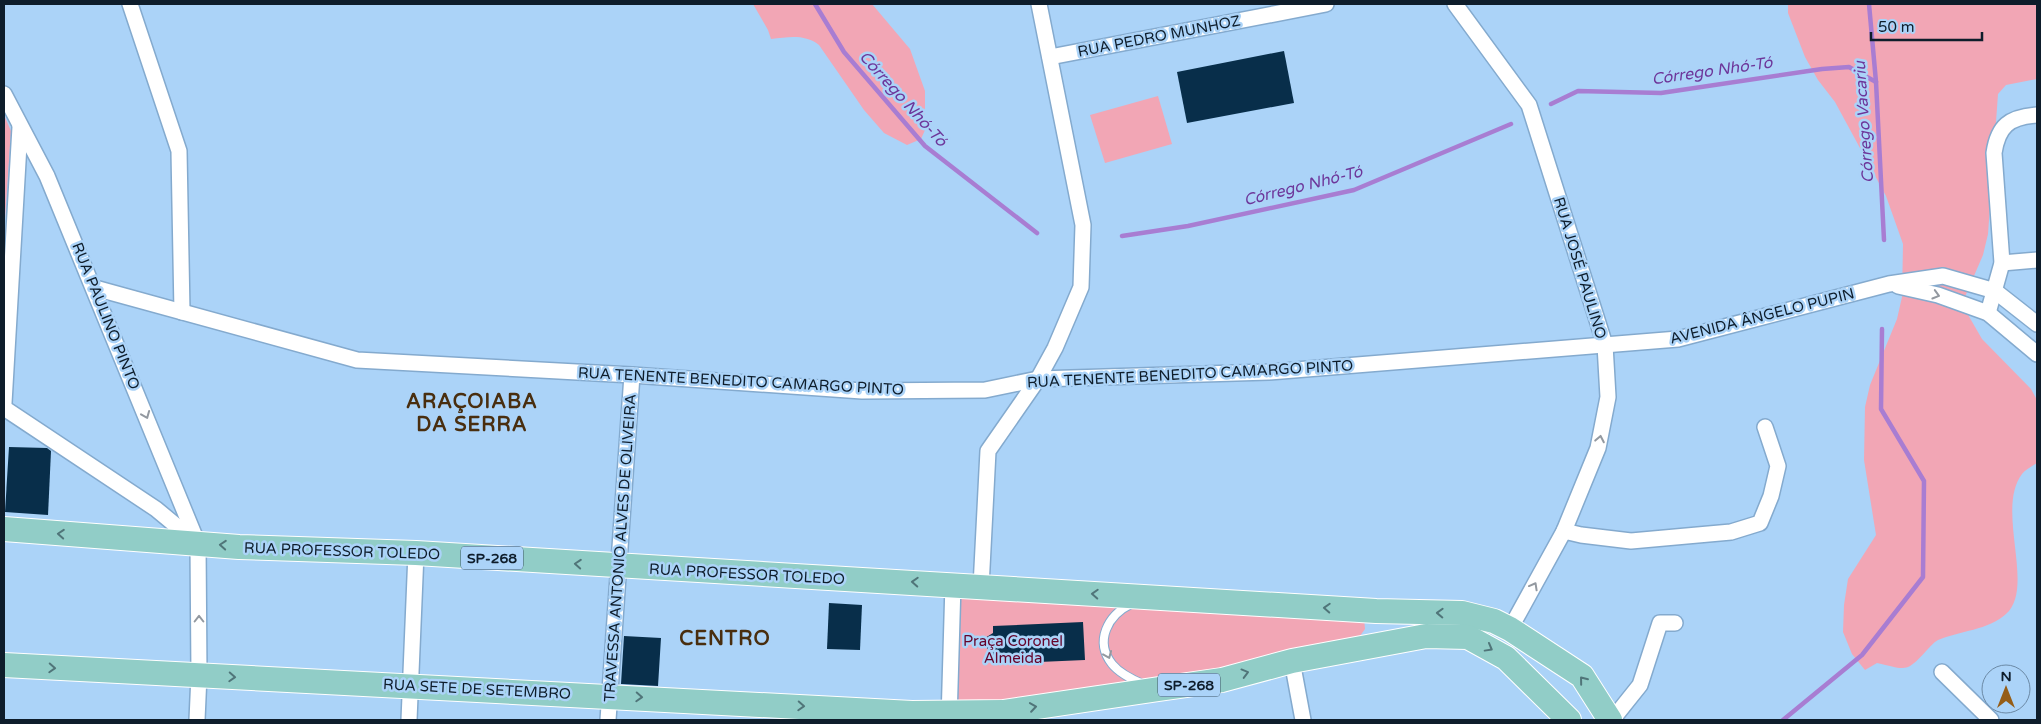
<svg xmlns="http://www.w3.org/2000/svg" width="2041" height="724" font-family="'Varela Round',sans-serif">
<rect width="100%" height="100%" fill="#abd3f8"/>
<g fill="#f2a6b5">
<path d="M753 4H872L910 49 925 91V130L921 139 907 145 884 133 864 110 819 45C805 34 789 37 771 39L768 30Z"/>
<path d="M1788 4H2037V79L2006 85 1998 94 1988 234 1983 255 1964 299 1967 313 1982 339 2031 389 2037 400V463C2032 466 2025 470 2022 474 1995 510 2036 587 2006 614 1989 630 1959 631 1938 640 1934 642 1930 647 1927 650 1906 673 1907 670 1877 663L1865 670 1852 654 1843 632 1844 605 1848 579 1876 535 1864 460 1865 407 1870 385 1897 319 1902 297 1903 244 1886 196 1835 102 1818 80 1805 57 1788 13Z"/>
<polygon points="1158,96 1172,144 1105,163 1090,115"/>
<polygon points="4,115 11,131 4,233"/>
<polygon points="957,588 1364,618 1365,629 1357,640 1279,661 953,709"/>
</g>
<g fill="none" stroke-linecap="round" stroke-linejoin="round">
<g stroke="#a87dd2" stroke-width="4.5">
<polyline points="815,4 844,52 925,146 1037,233"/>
<polyline points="1869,4 1876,82 1884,240"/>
<polyline points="1551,104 1578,91 1661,93 1822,69 1849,67 1876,82"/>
<polyline points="1122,236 1188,226 1354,190 1511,124"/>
<polyline points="1783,720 1862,655 1923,577 1924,481 1881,409 1882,329"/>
</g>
</g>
<g fill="#082e4a">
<polygon points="1284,51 1294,103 1187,123 1177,72"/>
<polygon points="9,447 47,448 51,451 48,515 5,512"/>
<polygon points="829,603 862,605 860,650 827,649"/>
<polygon points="1083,622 1085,660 995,664 994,656 985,646 985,638 993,633 993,626"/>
<polygon points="624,636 661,638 658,686 621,684"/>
</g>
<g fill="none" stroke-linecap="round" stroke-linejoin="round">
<defs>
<path id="lane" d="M1131 604C1108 615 1094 641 1112 664 1120 674 1133 680 1145 685"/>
<g id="street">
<polyline points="130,4 179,151 182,312"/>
<polyline points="1455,4 1529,105 1605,345 1608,397 1598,448 1564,531 1510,629"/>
<polyline points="1050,57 1326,4"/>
<polyline points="4,94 47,176 198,544 199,675 197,720"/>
<polyline points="2002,263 2037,260"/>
<polyline points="1898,286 1938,295 1988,313 2037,354"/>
<polyline points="95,288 357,360 632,375 862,391 985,390 1038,379 1269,372 1678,339 1889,284 1943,276 1995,291 2037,324"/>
<path d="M1988 313 2002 263 1994 153C1998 126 2009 117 2037 115"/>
<polyline points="4,403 20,127"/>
<polyline points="4,408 156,509 197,543"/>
<polyline points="1564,531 1581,535 1631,541 1731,532 1760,523 1771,496 1778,466 1765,427"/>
<polyline points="981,587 988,451 1038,379 1055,348 1081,287 1083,225 1039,4"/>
<polyline points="1292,661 1303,720"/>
<polyline points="1942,672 1991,720"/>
<polyline points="409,720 416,553"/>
<polyline points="608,720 632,375"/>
<polyline points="949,720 953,584"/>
<polyline points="1612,720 1640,685 1660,623 1675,623"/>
</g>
<g id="primary">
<polyline points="4,529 239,547 416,553 1376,611 1462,613 1494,621 1510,629 1582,676 1610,720"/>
<polyline points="4,665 912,713 1003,712 1159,689 1222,680 1292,661 1426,636 1468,637 1506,658 1569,720"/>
</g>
</defs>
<use href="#lane" stroke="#84aace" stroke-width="10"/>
<use href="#street" stroke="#84aace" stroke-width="18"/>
<use href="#primary" stroke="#fff" stroke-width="26"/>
<use href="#lane" stroke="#fff" stroke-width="8"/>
<use href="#street" stroke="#fff" stroke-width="15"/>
<use href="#primary" stroke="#91cdc7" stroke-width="24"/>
</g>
<defs><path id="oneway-chevron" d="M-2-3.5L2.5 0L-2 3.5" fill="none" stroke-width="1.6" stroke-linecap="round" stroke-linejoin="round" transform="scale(1.25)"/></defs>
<g stroke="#9399a0">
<use href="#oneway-chevron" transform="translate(1936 295) rotate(16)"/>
<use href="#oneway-chevron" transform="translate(146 415) rotate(68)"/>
<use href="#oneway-chevron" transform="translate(1600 439) rotate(-79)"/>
<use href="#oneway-chevron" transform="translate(1534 586) rotate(-61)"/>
<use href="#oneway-chevron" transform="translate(199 619) rotate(-90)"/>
<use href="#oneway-chevron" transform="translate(1108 655) rotate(67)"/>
</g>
<g stroke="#507579">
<use href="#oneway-chevron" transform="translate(61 534) rotate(-176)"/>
<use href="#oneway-chevron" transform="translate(223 545) rotate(-176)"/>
<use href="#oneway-chevron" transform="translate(578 564) rotate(-176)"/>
<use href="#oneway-chevron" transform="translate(915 582) rotate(-177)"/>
<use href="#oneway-chevron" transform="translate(1095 594) rotate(-177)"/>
<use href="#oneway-chevron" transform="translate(1327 608) rotate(-177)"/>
<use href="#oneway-chevron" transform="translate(1440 613) rotate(-178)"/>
<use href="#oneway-chevron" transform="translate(1489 648) rotate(29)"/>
<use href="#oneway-chevron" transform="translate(52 668) rotate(3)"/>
<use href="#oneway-chevron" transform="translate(1245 673) rotate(-15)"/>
<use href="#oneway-chevron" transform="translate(232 677) rotate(3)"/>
<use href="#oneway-chevron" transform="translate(1583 680) rotate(-129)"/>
<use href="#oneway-chevron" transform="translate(639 697) rotate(3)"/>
<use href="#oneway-chevron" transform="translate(801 706) rotate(3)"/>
<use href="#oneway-chevron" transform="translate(1033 707) rotate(-8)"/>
</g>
<g text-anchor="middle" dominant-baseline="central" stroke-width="5" stroke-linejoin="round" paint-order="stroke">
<g fill="#abd3f8" stroke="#3d5468" stroke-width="1">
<rect x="461" y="546.5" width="62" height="23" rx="4"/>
<rect x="1158" y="673.5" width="62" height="23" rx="4"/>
</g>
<g font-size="14" font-weight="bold" fill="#0e1d2b">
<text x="492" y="558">SP-268</text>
<text x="1189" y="685">SP-268</text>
</g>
<g font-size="15" fill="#0e1d2b" stroke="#abd3f8">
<text transform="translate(1159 36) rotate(-11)">RUA PEDRO MUNHOZ</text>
<text transform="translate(1580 268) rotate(73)">RUA JOSÉ PAULINO</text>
<text transform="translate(106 316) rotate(68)">RUA PAULINO PINTO</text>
<text transform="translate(1762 316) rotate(-14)">AVENIDA ÂNGELO PUPIN</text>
<text transform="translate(1190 374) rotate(-3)">RUA TENENTE BENEDITO CAMARGO PINTO</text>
<text transform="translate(741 381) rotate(3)">RUA TENENTE BENEDITO CAMARGO PINTO</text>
<text transform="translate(620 548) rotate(-86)">TRAVESSA ANTONIO ALVES DE OLIVEIRA</text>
<text transform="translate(342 551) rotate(2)">RUA PROFESSOR TOLEDO</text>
<text transform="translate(747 574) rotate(3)">RUA PROFESSOR TOLEDO</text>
<text transform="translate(477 689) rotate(3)">RUA SETE DE SETEMBRO</text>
</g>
<g font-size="15" fill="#65032a" stroke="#abd3f8">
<text x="1013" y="641">Praça Coronel<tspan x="1013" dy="17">Almeida</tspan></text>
</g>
<g font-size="16" font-style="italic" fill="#6d369a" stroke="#abd3f8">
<text transform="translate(1712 71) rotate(-8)">Córrego Nhó-Tó</text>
<text transform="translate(903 99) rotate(48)">Córrego Nhó-Tó</text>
<text transform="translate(1864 122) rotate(-94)">Córrego Vacariu</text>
<text transform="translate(1303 186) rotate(-14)">Córrego Nhó-Tó</text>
</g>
<g font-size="20" font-weight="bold" letter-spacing="1" fill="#492e0f" stroke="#abd3f8">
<text x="472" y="402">ARAÇOIABA<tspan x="472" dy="23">DA SERRA</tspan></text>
<text x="725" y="639">CENTRO</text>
</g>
</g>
<rect width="2041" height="724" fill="none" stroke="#0e1d2b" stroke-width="10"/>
<g transform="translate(2006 689)"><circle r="24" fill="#abd3f8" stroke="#6c8aa6"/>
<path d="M0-4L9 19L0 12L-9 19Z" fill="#955d17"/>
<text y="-8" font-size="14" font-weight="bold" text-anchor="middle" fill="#0e1d2b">N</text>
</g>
<path d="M1871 32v8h111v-8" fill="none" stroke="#0e1d2b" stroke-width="2.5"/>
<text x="1878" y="32" font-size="15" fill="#0e1d2b" stroke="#abd3f8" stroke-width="4" paint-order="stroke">50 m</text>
</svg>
